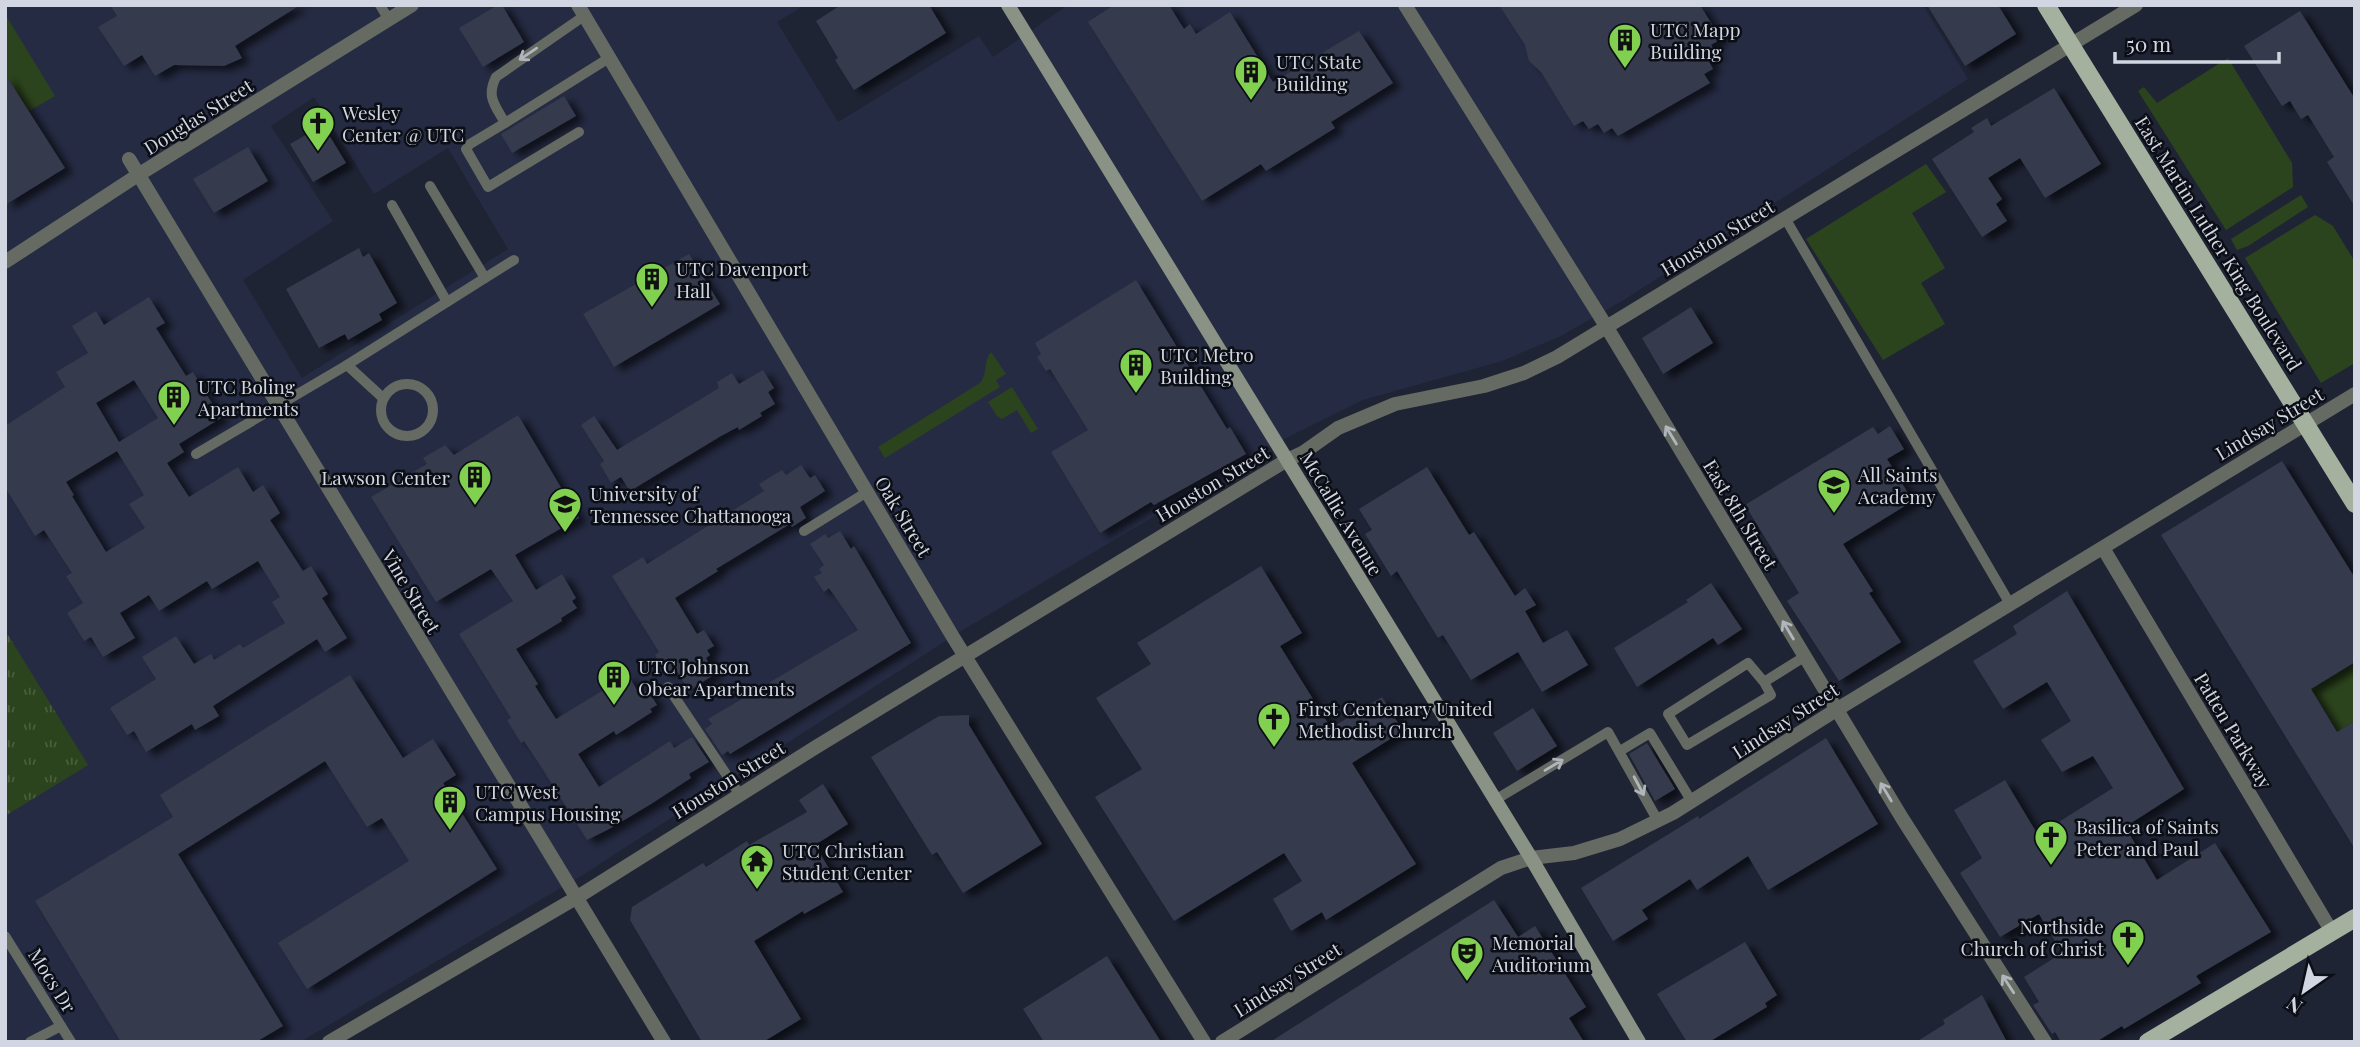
<svg xmlns="http://www.w3.org/2000/svg" width="2360" height="1047" font-family="'Playfair Display',serif">
<defs>
<pattern id="park-tufts" width="24" height="20" patternUnits="userSpaceOnUse" patternTransform="scale(1.75)"><rect width="24" height="20" fill="#2c441d"/><path d="M3 7l-1-3M5 7V3M7 7l1-3M15 17l-1-3M17 17v-4M19 17l1-3" fill="none" stroke="#4a5e3e"/></pattern>
<filter id="shadow"><feDropShadow dx="8" dy="4.5" stdDeviation="3.5" flood-color="#0009"/></filter>
</defs>
<rect width="100%" height="100%" fill="#1f2435"/>
<path fill="#252b43" fill-rule="evenodd" d="M5 5H798L800 8 777 22 838 122 979 36 993 57 1068 5H1923L1968 79 1622 301 1561 336 1502 361 1363 400 1288 437 961 631 581 876 300 1042H5ZM314 97 374 194 448 148 508 249 302 378 243 280 333 221 271 126Z"/>
<g fill="#2c441d">
<polygon points="5,14 55,96 29,111 5,74"/>
<polygon points="2228,58 2292,163 2293,187 2226,230 2138,91 2144,87 2157,103"/>
<polygon points="1926,164 1946,192 1912,213 1945,268 1921,283 1945,324 1883,360 1806,239"/>
<polygon points="2301,195 2308,207 2248,246 2237,250 2231,239"/>
<polygon points="2315,215 2333,226 2355,262 2355,363 2321,383 2245,258"/>
<path d="M991 352 1006 374 996 380 1000 387 885 458 878 447 980 383C988 374 983 361 991 352Z"/>
<polygon points="1012,387 1038,429 1031,433 1017,410 1002,419 997,416 988,402"/>
<polygon points="2355,662 2355,721 2337,732 2311,689"/>
</g>
<polygon fill="url(#park-tufts)" points="8,635 88,765 5,816 5,637"/>
<g fill="#353a4d" fill-rule="evenodd" filter="url(#shadow)">
<polygon points="110,5 300,5 235,46 242,58 224,66 174,65 155,76 142,55 124,66 98,27 117,16"/>
<polygon points="498,5 502,5 524,42 483,67 459,28"/>
<polygon points="841,5 929,5 946,33 854,90 835,60 838,58 816,21"/>
<polygon points="1114,5 1169,5 1184,29 1190,24 1196,34 1230,12 1273,82 1359,31 1393,83 1331,122 1335,128 1266,171 1261,164 1202,201 1088,22"/>
<polygon points="1499,5 1700,5 1721,39 1711,45 1717,54 1708,60 1713,69 1704,74 1710,83 1618,136 1612,128 1604,133 1598,124 1589,129 1583,121 1574,126 1541,72 1529,61 1525,45"/>
<polygon points="1927,5 1998,5 2016,34 1965,66"/>
<polygon points="2300,11 2355,99 2355,207 2327,162 2334,157 2308,115 2301,119 2290,101 2282,106 2244,46"/>
<polygon points="5,74 65,168 5,205"/>
<polygon points="2054,88 2101,164 2045,198 2020,158 1988,178 2002,199 1996,204 2007,221 1982,237 1932,159 1974,132 1971,128 1987,118 1991,126"/>
<polygon points="564,96 576,116 512,153 501,134"/>
<polygon points="323,125 346,163 313,182 290,144"/>
<polygon points="248,147 268,181 214,213 193,179"/>
<polygon points="359,248 363,257 369,253 397,303 379,314 382,320 348,340 345,334 319,348 286,289"/>
<polygon points="689,254 720,304 614,367 583,314"/>
<polygon points="1136,280 1227,429 1230,427 1246,454 1154,505 1151,502 1100,533 1051,452 1088,430 1050,369 1046,371 1037,357 1041,354 1035,343"/>
<path d="M149 297 165 323 156 328 186 376 193 372 221 418 179 444 184 452 167 463 189 497 238 467 253 492 263 485 280 513 270 520 303 571 311 566 328 594 322 598 347 638 325 652 317 639 213 706 219 716 195 730 192 724 146 752 134 731 127 735 110 708 156 679 142 657 176 636 194 664 211 654 214 660 240 644 243 648 285 623 272 602 280 597 258 561 212 589 207 581 159 611 149 595 120 613 135 638 103 657 91 637 84 641 67 613 83 603 66 576 72 573 44 530 35 536 5 487V426L65 387 56 372 88 353 72 326 96 311 104 325ZM134 380 158 418 119 442 96 403ZM117 451 144 495 129 504 145 528 106 552 72 496 74 495 66 482Z"/>
<polygon points="1691,307 1713,343 1663,374 1642,338"/>
<polygon points="763,370 774,388 768,392 775,404 760,413 762,416 739,430 738,427 721,436 630,491 621,477 611,483 600,464 604,461 581,425 594,416 617,450 719,388 717,382 732,373 739,384"/>
<polygon points="518,415 579,518 515,555 536,590 562,574 576,598 572,601 577,608 561,618 562,621 516,649 538,684 535,686 556,719 628,675 640,695 648,690 657,705 650,709 652,712 616,735 614,731 578,754 599,787 670,741 674,748 692,737 709,762 689,774 691,778 651,804 611,828 587,840 540,765 524,741 521,743 507,720 511,718 459,634 513,601 491,569 436,602 371,497 427,464 423,458 445,445 454,455"/>
<polygon points="1890,426 1904,449 1887,459 1913,501 1843,544 1873,591 1869,593 1901,642 1839,681 1787,601 1799,593 1745,505 1873,427 1878,434"/>
<polygon points="2282,461 2355,578 2355,662 2311,689 2337,732 2355,721 2355,849 2161,535"/>
<polygon points="801,465 810,478 815,475 825,491 800,507 806,518 792,527 790,524 716,569 718,571 675,598 697,634 704,630 714,646 707,650 710,655 706,658 715,674 689,691 675,668 666,673 655,655 659,652 612,576 643,557 647,564 764,491 759,484 782,470 786,475"/>
<polygon points="1427,467 1469,535 1474,532 1515,596 1525,588 1536,605 1525,611 1543,643 1567,630 1588,665 1542,692 1518,652 1471,680 1443,635 1438,638 1397,571 1391,576 1365,534 1372,530 1359,509"/>
<polygon points="840,531 851,549 854,546 911,643 730,754 728,751 722,755 705,729 712,724 708,719 858,630 829,588 824,592 814,577 822,573 819,569 824,565 810,544 825,534 828,538"/>
<polygon points="1261,566 1302,633 1280,646 1331,728 1382,697 1403,731 1352,763 1416,864 1326,920 1322,912 1291,931 1273,899 1302,881 1284,853 1174,921 1095,797 1142,769 1096,698 1151,664 1137,643"/>
<polygon points="1711,583 1742,629 1718,645 1713,638 1637,687 1614,648 1688,602 1686,600"/>
<polygon points="2067,591 2184,789 2125,827 2157,880 2215,843 2271,932 2196,976 2201,983 2124,1029 2122,1026 2096,1042 2061,1042 2055,1032 2052,1034 2033,1005 2039,1002 2024,977 2062,953 2039,914 2000,937 1960,873 1982,858 1954,810 2005,780 2038,835 2113,788 2093,756 2062,772 2041,740 2071,721 2047,682 2003,709 1973,661 2017,634 2013,626"/>
<polygon points="350,675 403,758 433,739 456,775 443,783 497,869 307,989 278,943 409,861 382,818 367,827 325,761 178,854 283,1026 256,1042 121,1042 35,901 173,817 160,795"/>
<polygon points="1533,708 1557,746 1517,771 1493,733"/>
<polygon points="969,715 969,725 1042,844 963,893 937,852 932,855 871,757 939,716"/>
<polygon points="1826,738 1878,824 1768,890 1748,856 1697,890 1690,879 1642,910 1648,919 1613,941 1581,888 1698,816 1699,819"/>
<polygon points="1647,743 1675,789 1655,801 1629,754"/>
<polygon points="823,784 848,824 815,845 843,892 804,914 803,911 754,941 801,1019 763,1042 702,1042 630,920 632,907 703,863 706,867 747,841 749,845 807,812 799,800"/>
<polygon points="1494,900 1518,937 1535,926 1586,1007 1569,1018 1584,1042 1270,1042"/>
<polygon points="1745,942 1777,995 1765,1003 1767,1007 1709,1042 1687,1042 1657,994"/>
<polygon points="1107,956 1161,1042 1044,1042 1023,1009"/>
<polygon points="1982,995 2007,1042 1916,1042 1945,1024 1943,1020"/>
</g>
<g fill="none" stroke-linecap="round" stroke-linejoin="round">
<g stroke="#656b62" stroke-width="10">
<polyline points="380,5 389,20"/>
<path d="M584 16 496 77C486 97 495 105 505 123L609 58"/>
<polyline points="505,123 470,144 466,149 488,187 579,132"/>
<polyline points="392,205 447,302"/>
<polyline points="1785,218 2010,604"/>
<polyline points="485,278 514,260"/>
<polyline points="347,365 383,398"/>
<circle cx="407" cy="410" r="26"/>
<polyline points="196,454 347,365 485,278 430,186"/>
<polyline points="804,531 867,492"/>
<polyline points="1764,682 1748,663 1668,714 1687,745 1771,695 1764,682 1804,657"/>
<polyline points="668,687 740,795"/>
<polyline points="1620,751 1650,733 1692,802"/>
<polyline points="1495,800 1608,732 1658,821"/>
<polyline points="5,936 71,1042"/>
<polyline points="30,1042 61,1026"/>
</g>
<g stroke="#656b62" stroke-width="14">
<polyline points="578,5 953,637 1204,1042"/>
<polyline points="1405,5 1606,326 1902,818 2045,1042"/>
<polyline points="129,159 664,1042"/>
<polyline points="1287,460 1304,452 1338,428 1395,404 1484,386 1524,373 1557,357 2136,5"/>
<polyline points="2103,548 2332,932"/>
</g>
<g stroke="#656b62" stroke-width="14">
<polyline points="5,262 138,175 412,5"/>
<polyline points="329,1042 576,898 816,747 1287,460"/>
<polyline points="1222,1042 1501,868 1531,858 1574,853 1620,839 1673,813 1836,710 2355,394"/>
</g>
<polyline stroke="#899284" stroke-width="14" points="1008,5 1531,858 1639,1042"/>
<g stroke="#a5b19f" stroke-width="18">
<polyline points="2046,5 2355,504"/>
<polyline points="2148,1042 2355,918"/>
</g>
</g>
<defs><path id="oneway-shaft" d="M-6 0H5M1.5-3L5.5 0L1.5 3" fill="none" stroke-width="1.6" stroke-linecap="round" stroke-linejoin="round" transform="scale(1.75)"/></defs>
<g stroke="#b1b6bc">
<use href="#oneway-shaft" transform="translate(528 54) rotate(146)"/>
<use href="#oneway-shaft" transform="translate(1671 435) rotate(-121)"/>
<use href="#oneway-shaft" transform="translate(1788 630) rotate(-121)"/>
<use href="#oneway-shaft" transform="translate(1554 765) rotate(-31)"/>
<use href="#oneway-shaft" transform="translate(1639 786) rotate(62)"/>
<use href="#oneway-shaft" transform="translate(1886 792) rotate(-121)"/>
<use href="#oneway-shaft" transform="translate(2008 984) rotate(-123)"/>
</g>
<defs>
<symbol id="building-pin" viewBox="-11 -11 22 30"><path d="M0 17L-7.5 6A9.5 9.5 0 1 1 7.5 6Z" fill="#81d050" stroke="#0b0e15"/><path d="M-4-6H4V6H1V3H-1V6H-4ZM-2.5-4.3h1.7v1.8h-1.7ZM.8-4.3h1.7v1.8H.8ZM-2.5-1h1.7V.8h-1.7ZM.8-1h1.7V.8H.8Z" fill="#111"/></symbol>
<symbol id="church-pin" viewBox="-11 -11 22 30"><path d="M0 17L-7.5 6A9.5 9.5 0 1 1 7.5 6Z" fill="#81d050" stroke="#0b0e15"/><path d="M-1.2-6h2.4v3.5h3.3v2.4h-3.3V6h-2.4V-.1h-3.3v-2.4h3.3Z" fill="#111"/></symbol>
<symbol id="school-pin" viewBox="-11 -11 22 30"><path d="M0 17L-7.5 6A9.5 9.5 0 1 1 7.5 6Z" fill="#81d050" stroke="#0b0e15"/><path d="M0-5L7-2L0 1L-7-2ZM-4 1L0 2.5L4 1V4Q0 6-4 4Z" fill="#111"/></symbol>
<symbol id="university-pin" viewBox="-11 -11 22 30"><path d="M0 17L-7.5 6A9.5 9.5 0 1 1 7.5 6Z" fill="#81d050" stroke="#0b0e15"/><path d="M0-5L7-2L0 1L-7-2ZM-4 1L0 2.5L4 1V4Q0 6-4 4Z" fill="#111"/></symbol>
<symbol id="temple-pin" viewBox="-11 -11 22 30"><path d="M0 17L-7.5 6A9.5 9.5 0 1 1 7.5 6Z" fill="#81d050" stroke="#0b0e15"/><path d="M0-6L5-2H3V0L6.5 2.5H4V6H1.5V3h-3V6H-4V2.5H-6.5L-3 0V-2H-5Z" fill="#111"/></symbol>
<symbol id="theatre-pin" viewBox="-11 -11 22 30"><path d="M0 17L-7.5 6A9.5 9.5 0 1 1 7.5 6Z" fill="#81d050" stroke="#0b0e15"/><path d="M-5-5.5Q0-4 5-5.5V0Q5 5 0 6Q-5 5-5 0ZM-3.3-2.5H-1v1.5H-3.3ZM1-2.5H3.3v1.5H1ZM-2.8 1Q0 5.5 2.8 1Z" fill="#111"/></symbol>
</defs>
<g fill-rule="evenodd">
<use href="#building-pin" x="1606" y="21" width="38" height="52"/>
<use href="#building-pin" x="1232" y="53" width="38" height="52"/>
<use href="#church-pin" x="299" y="104" width="38" height="52"/>
<use href="#building-pin" x="633" y="260" width="38" height="52"/>
<use href="#building-pin" x="1117" y="346" width="38" height="52"/>
<use href="#building-pin" x="155" y="378" width="38" height="52"/>
<use href="#building-pin" x="456" y="458" width="38" height="52"/>
<use href="#school-pin" x="1815" y="466" width="38" height="52"/>
<use href="#university-pin" x="546" y="485" width="38" height="52"/>
<use href="#building-pin" x="595" y="658" width="38" height="52"/>
<use href="#church-pin" x="1255" y="700" width="38" height="52"/>
<use href="#building-pin" x="431" y="783" width="38" height="52"/>
<use href="#church-pin" x="2032" y="818" width="38" height="52"/>
<use href="#temple-pin" x="738" y="842" width="38" height="52"/>
<use href="#church-pin" x="2109" y="918" width="38" height="52"/>
<use href="#theatre-pin" x="1448" y="934" width="38" height="52"/>
</g>
<g text-anchor="middle" dominant-baseline="central" stroke-width="5" stroke-linejoin="round" paint-order="stroke">
<g font-size="19" fill="#d2d6e2" stroke="#0b0e15" text-anchor="start">
<text x="1650" y="29">UTC Mapp<tspan x="1650" dy="22">Building</tspan></text>
<text x="1276" y="61">UTC State<tspan x="1276" dy="22">Building</tspan></text>
<text x="342" y="112">Wesley<tspan x="342" dy="22">Center @ UTC</tspan></text>
<text x="676" y="268">UTC Davenport<tspan x="676" dy="22">Hall</tspan></text>
<text x="1160" y="354">UTC Metro<tspan x="1160" dy="22">Building</tspan></text>
<text x="198" y="386">UTC Boling<tspan x="198" dy="22">Apartments</tspan></text>
<text x="1858" y="474">All Saints<tspan x="1858" dy="22">Academy</tspan></text>
<text x="450" y="477" text-anchor="end">Lawson Center</text>
<text x="590" y="493">University of<tspan x="590" dy="22">Tennessee Chattanooga</tspan></text>
<text x="638" y="666">UTC Johnson<tspan x="638" dy="22">Obear Apartments</tspan></text>
<text x="1298" y="708">First Centenary United<tspan x="1298" dy="22">Methodist Church</tspan></text>
<text x="475" y="791">UTC West<tspan x="475" dy="22">Campus Housing</tspan></text>
<text x="2076" y="826">Basilica of Saints<tspan x="2076" dy="22">Peter and Paul</tspan></text>
<text x="782" y="850">UTC Christian<tspan x="782" dy="22">Student Center</tspan></text>
<text x="2104" y="926" text-anchor="end">Northside<tspan x="2104" dy="22">Church of Christ</tspan></text>
<text x="1492" y="942">Memorial<tspan x="1492" dy="22">Auditorium</tspan></text>
</g>
<g font-size="19" fill="#d2d6e2" stroke="#0b0e15">
<text transform="translate(198 116) rotate(-32)">Douglas Street</text>
<text transform="translate(1717 237) rotate(-31)">Houston Street</text>
<text transform="translate(2219 243) rotate(58)">East Martin Luther King Boulevard</text>
<text transform="translate(2269 423) rotate(-31)">Lindsay Street</text>
<text transform="translate(1212 483) rotate(-31)">Houston Street</text>
<text transform="translate(1342 513) rotate(59)">McCallie Avenue</text>
<text transform="translate(1741 514) rotate(59)">East 8th Street</text>
<text transform="translate(904 516) rotate(59)">Oak Street</text>
<text transform="translate(412 591) rotate(59)">Vine Street</text>
<text transform="translate(1785 720) rotate(-33)">Lindsay Street</text>
<text transform="translate(2234 730) rotate(59)">Patten Parkway</text>
<text transform="translate(728 779) rotate(-32)">Houston Street</text>
<text transform="translate(1287 979) rotate(-32)">Lindsay Street</text>
<text transform="translate(53 980) rotate(58)">Mocs Dr</text>
</g>
</g>
<rect width="2360" height="1047" fill="none" stroke="#d2d6e2" stroke-width="14"/>
<g transform="translate(2304 991) rotate(214)" stroke="#0b0e15" stroke-width="5" paint-order="stroke">
<path d="M0-5L12 26L0 18L-12 26Z" fill="#d2d6e2"/>
<text y="-10" font-size="19" font-weight="bold" text-anchor="middle" fill="#d2d6e2">N</text>
</g>
<path d="M2115 52v10h164v-10" fill="none" stroke="#d2d6e2" stroke-width="3.5"/>
<text x="2126" y="52" font-size="21" fill="#d2d6e2" stroke="#0b0e15" stroke-width="5" paint-order="stroke">50 m</text>
</svg>
